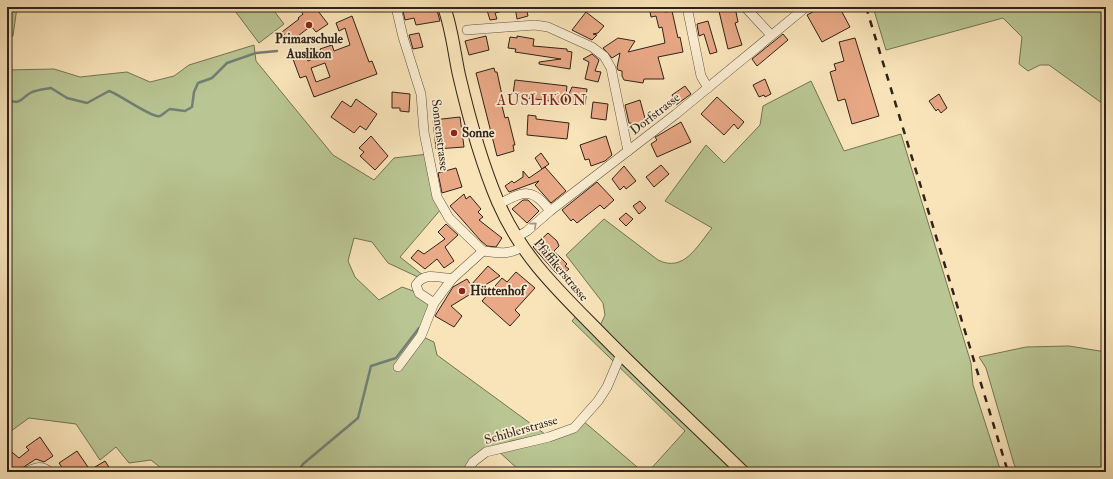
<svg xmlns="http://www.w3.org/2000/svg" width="1113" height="479" font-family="'IM FELL Double Pica',serif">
<rect width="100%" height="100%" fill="#f9e4b9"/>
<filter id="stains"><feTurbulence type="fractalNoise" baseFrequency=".005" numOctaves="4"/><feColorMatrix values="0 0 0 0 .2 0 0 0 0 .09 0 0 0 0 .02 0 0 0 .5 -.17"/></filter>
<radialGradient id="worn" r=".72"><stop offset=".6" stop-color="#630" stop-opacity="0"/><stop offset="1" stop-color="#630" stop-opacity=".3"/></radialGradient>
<g fill="#b9c593" stroke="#747456">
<polygon points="7,7 17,7 13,36 7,40"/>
<polygon points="232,7 271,7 284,24 259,43"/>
<polygon points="873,7 1106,7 1106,106 1049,65 1040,65 1028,71 1019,64 1022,37 1003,18 886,50"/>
<polygon points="254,45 256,61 333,155 374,180 394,158 428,154 442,208 400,257 424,276 420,278 388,263 372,242 354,238 348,261 355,277 379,300 402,287 419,293 434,303 421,336 434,342 437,355 549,437 582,420 643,472 521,472 496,449 467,472 166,472 151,460 129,463 116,447 100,460 76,424 29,418 7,434 7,70 54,69 80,77 127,72 150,82 174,76 189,65"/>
<path d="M811 81 844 151 901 134 971 363 973 385 1001 472H648L685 431 572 321 579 313 598 330 605 315 603 303 566 255 604 219 658 260C684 273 697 246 712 228L665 201 706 145 724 163 760 125 763 106Z"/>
<polygon points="1069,346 1106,352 1106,472 1018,472 1014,464 986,368 979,357 1026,347"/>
</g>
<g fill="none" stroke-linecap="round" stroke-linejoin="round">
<g stroke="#728076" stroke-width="2.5">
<path d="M7 100C23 105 20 98 32 92 38 90 46 89 51 88L67 98 87 103 109 91C119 94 153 119 160 116 164 114 166 111 170 109L185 111 192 107 194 92 198 83 212 78 227 63 256 53 277 51"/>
<polyline points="298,472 303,464 358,418 371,366 396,358 419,328"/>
</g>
</g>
<g fill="#e9a886" stroke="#302318" fill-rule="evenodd">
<polygon points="298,7 315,7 328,24 316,32 311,26 290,42 282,32 299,19 298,18 303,14"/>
<polygon points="417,7 436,7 440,21 416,25 414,18 405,20 403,11"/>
<polygon points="486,7 510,7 510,9 495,13 497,19 490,20"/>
<polygon points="515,7 526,7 528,16 517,19"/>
<polygon points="649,7 664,7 665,12 672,11 678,38 680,37 683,52 658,57 664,79 644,79 643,83 624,80 622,76 622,71 618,70 617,68 620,53 612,58 603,48 618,38 635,41 628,52 665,43 662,27 659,28 656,16 651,17"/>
<polygon points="718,7 735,7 738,22 735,23 742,45 728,49"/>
<polygon points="822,7 849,7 842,12 850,27 822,42 807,15"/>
<polygon points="586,12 604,26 598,33 593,34 597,35 592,40 572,30"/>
<path d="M352 16 369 62 372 61 377 74 314 97 306 76 300 78 293 59 305 54 308 61 322 55 320 49 332 45 334 51 350 45 345 28 339 31 336 23ZM325 63 330 77 316 82 311 68Z"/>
<polygon points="708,21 717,52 710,54 704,34 699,36 697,24"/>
<polygon points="419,33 423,47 413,49 409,35"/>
<polygon points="783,34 788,40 757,66 752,59"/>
<polygon points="486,36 489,50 469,55 465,41"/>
<polygon points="517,36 534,39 533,46 567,49 567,51 572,52 570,69 539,64 539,62 561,59 515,52 516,49 508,48 510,37 517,38"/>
<polygon points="855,38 879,116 852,124 845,99 838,101 830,72 836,70 834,64 844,61 839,42"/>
<polygon points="592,54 599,60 595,71 601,72 598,82 585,79 589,62 583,59"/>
<polygon points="494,68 495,72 497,72 502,95 500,95 501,102 505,118 508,117 515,145 513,145 514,151 497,156 476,73"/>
<polygon points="765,79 771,94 765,97 764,95 759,97 753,85"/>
<polygon points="515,80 567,86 565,103 520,97 520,95 513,94"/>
<polygon points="685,86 691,94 676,105 671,99 673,97 672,95"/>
<polygon points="572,87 587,89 585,105 565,103"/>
<polygon points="392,92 410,94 409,112 400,111 400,108 392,108"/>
<polygon points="939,94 947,108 941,113 938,109 936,111 929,101"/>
<polygon points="717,97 744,122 738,129 734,124 724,135 701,114"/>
<polygon points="356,99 377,114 366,130 360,126 354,133 331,117 342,101 351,107"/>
<polygon points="640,100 646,122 638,124 629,123 625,105"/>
<polygon points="593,102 608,104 606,120 591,118"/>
<polygon points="528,115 536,116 536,119 569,123 567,139 527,135"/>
<polygon points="460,117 464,147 436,149 433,120"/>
<polygon points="681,122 691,142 657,157 651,144 657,140 655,137 659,135"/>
<polygon points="371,136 388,156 375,170 360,156 364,152 359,148"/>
<polygon points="606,136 612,155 605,161 591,166 589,159 585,160 580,145"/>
<polygon points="541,153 549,164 542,169 535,158"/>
<polygon points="661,165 669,174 654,187 646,177"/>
<polygon points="624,166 636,181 626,189 624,186 620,190 612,179"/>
<polygon points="545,167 566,191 551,203 535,185 539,181 509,192 505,186 512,181 514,183 523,177 523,171 529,178"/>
<polygon points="456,168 462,187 442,193 438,173"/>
<polygon points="597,182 614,200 604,209 600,205 577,223 573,219 571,221 562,210"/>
<polygon points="464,194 466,199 470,196 481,209 478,212 483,217 479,220 502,238 496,247 487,246 481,241 450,206"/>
<polygon points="523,200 528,200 539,211 527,223 512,209"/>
<polygon points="640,201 646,208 639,214 633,206"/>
<polygon points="626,213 633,219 626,226 619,219"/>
<polygon points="446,224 458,235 445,247 454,261 444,268 437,259 425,269 411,258 418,250 424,254 445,239 438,232"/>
<polygon points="548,233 557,241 559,246 554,251 567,264 565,266 569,269 561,276 556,273 533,247"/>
<polygon points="488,266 500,276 451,306 462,316 454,327 435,316 453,287 467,279 471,285"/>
<polygon points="516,272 535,288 515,310 520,315 510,326 482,301 502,278 507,282"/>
<polygon points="40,437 53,456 44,462 36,459 16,472 7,472 7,448 19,458 29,450 26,447"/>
<polygon points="77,451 90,470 105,461 112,472 65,472 59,463"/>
</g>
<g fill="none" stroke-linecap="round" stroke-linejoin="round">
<defs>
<g id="minor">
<polyline points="396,7 403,37 421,94 424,132 437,197 449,218 483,251"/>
<polyline points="687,7 701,76 708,88"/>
<polyline points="745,7 771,35"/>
<polyline points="467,30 535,25 548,27 592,47 604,56 611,68 628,151"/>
<path d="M499 204C524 191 532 187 550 211"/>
<polyline points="517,237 527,231 550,211 676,114 806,7"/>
<path d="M434 303 419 293 416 285C424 272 438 277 452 279"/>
<path d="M398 367 421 336 434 303 452 279 483 251C498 253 509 255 522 247"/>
<path d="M26 472C36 467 42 465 50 472"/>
<polyline points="467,472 473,462 486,452 549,437 574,428 598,401 607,387 621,354"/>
</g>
<path id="major" d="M444 7C452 29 454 52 459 75 469 118 481 162 498 202 522 258 561 293 602 335 648 382 696 426 743 472"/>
</defs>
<use href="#minor" stroke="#625340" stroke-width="10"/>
<use href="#major" stroke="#302318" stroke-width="14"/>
<use href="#minor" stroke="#fbedd2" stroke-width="9"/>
<use href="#major" stroke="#f9e4b9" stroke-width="12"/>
<polyline stroke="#302318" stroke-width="2.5" stroke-dasharray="7 7" stroke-linecap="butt" points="866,7 1008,472"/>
</g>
<defs><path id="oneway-chevron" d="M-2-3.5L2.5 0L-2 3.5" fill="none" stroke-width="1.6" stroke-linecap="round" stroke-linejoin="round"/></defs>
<use stroke="#a0927e" href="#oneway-chevron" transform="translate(534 225) rotate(-41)"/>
<g fill="#8f2418" stroke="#fbedd2" stroke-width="1.5">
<circle cx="309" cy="25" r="4"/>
<circle cx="454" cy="133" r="4"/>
<circle cx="462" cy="291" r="4"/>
</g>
<g text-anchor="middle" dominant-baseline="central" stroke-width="3.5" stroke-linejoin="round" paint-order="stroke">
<g font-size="13" font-weight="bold" fill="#302318" stroke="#fbedd2" text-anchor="start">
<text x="309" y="39" text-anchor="middle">Primarschule<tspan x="309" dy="15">Auslikon</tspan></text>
<text x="462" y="133">Sonne</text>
<text x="470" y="291">Hüttenhof</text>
</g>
<g font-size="13" fill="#302318" stroke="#fbedd2">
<text transform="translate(655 114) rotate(-38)">Dorfstrasse</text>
<text transform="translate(440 135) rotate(83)">Sonnenstrasse</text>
<text transform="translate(561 270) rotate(50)">Pfäffikerstrasse</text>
<text transform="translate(521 430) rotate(-16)">Schiblerstrasse</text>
</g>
<g font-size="15" letter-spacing="1" fill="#7a1f14" stroke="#fbedd2">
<text x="542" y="100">AUSLIKON</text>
</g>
</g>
<rect width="1113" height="479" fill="none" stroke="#f9e4b9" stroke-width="24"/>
<rect x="8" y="8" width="1097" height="463" fill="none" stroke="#302318" stroke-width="2"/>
<rect x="12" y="12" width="1089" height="455" fill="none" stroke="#302318"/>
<rect width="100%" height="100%" filter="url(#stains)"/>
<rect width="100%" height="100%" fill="url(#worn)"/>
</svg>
